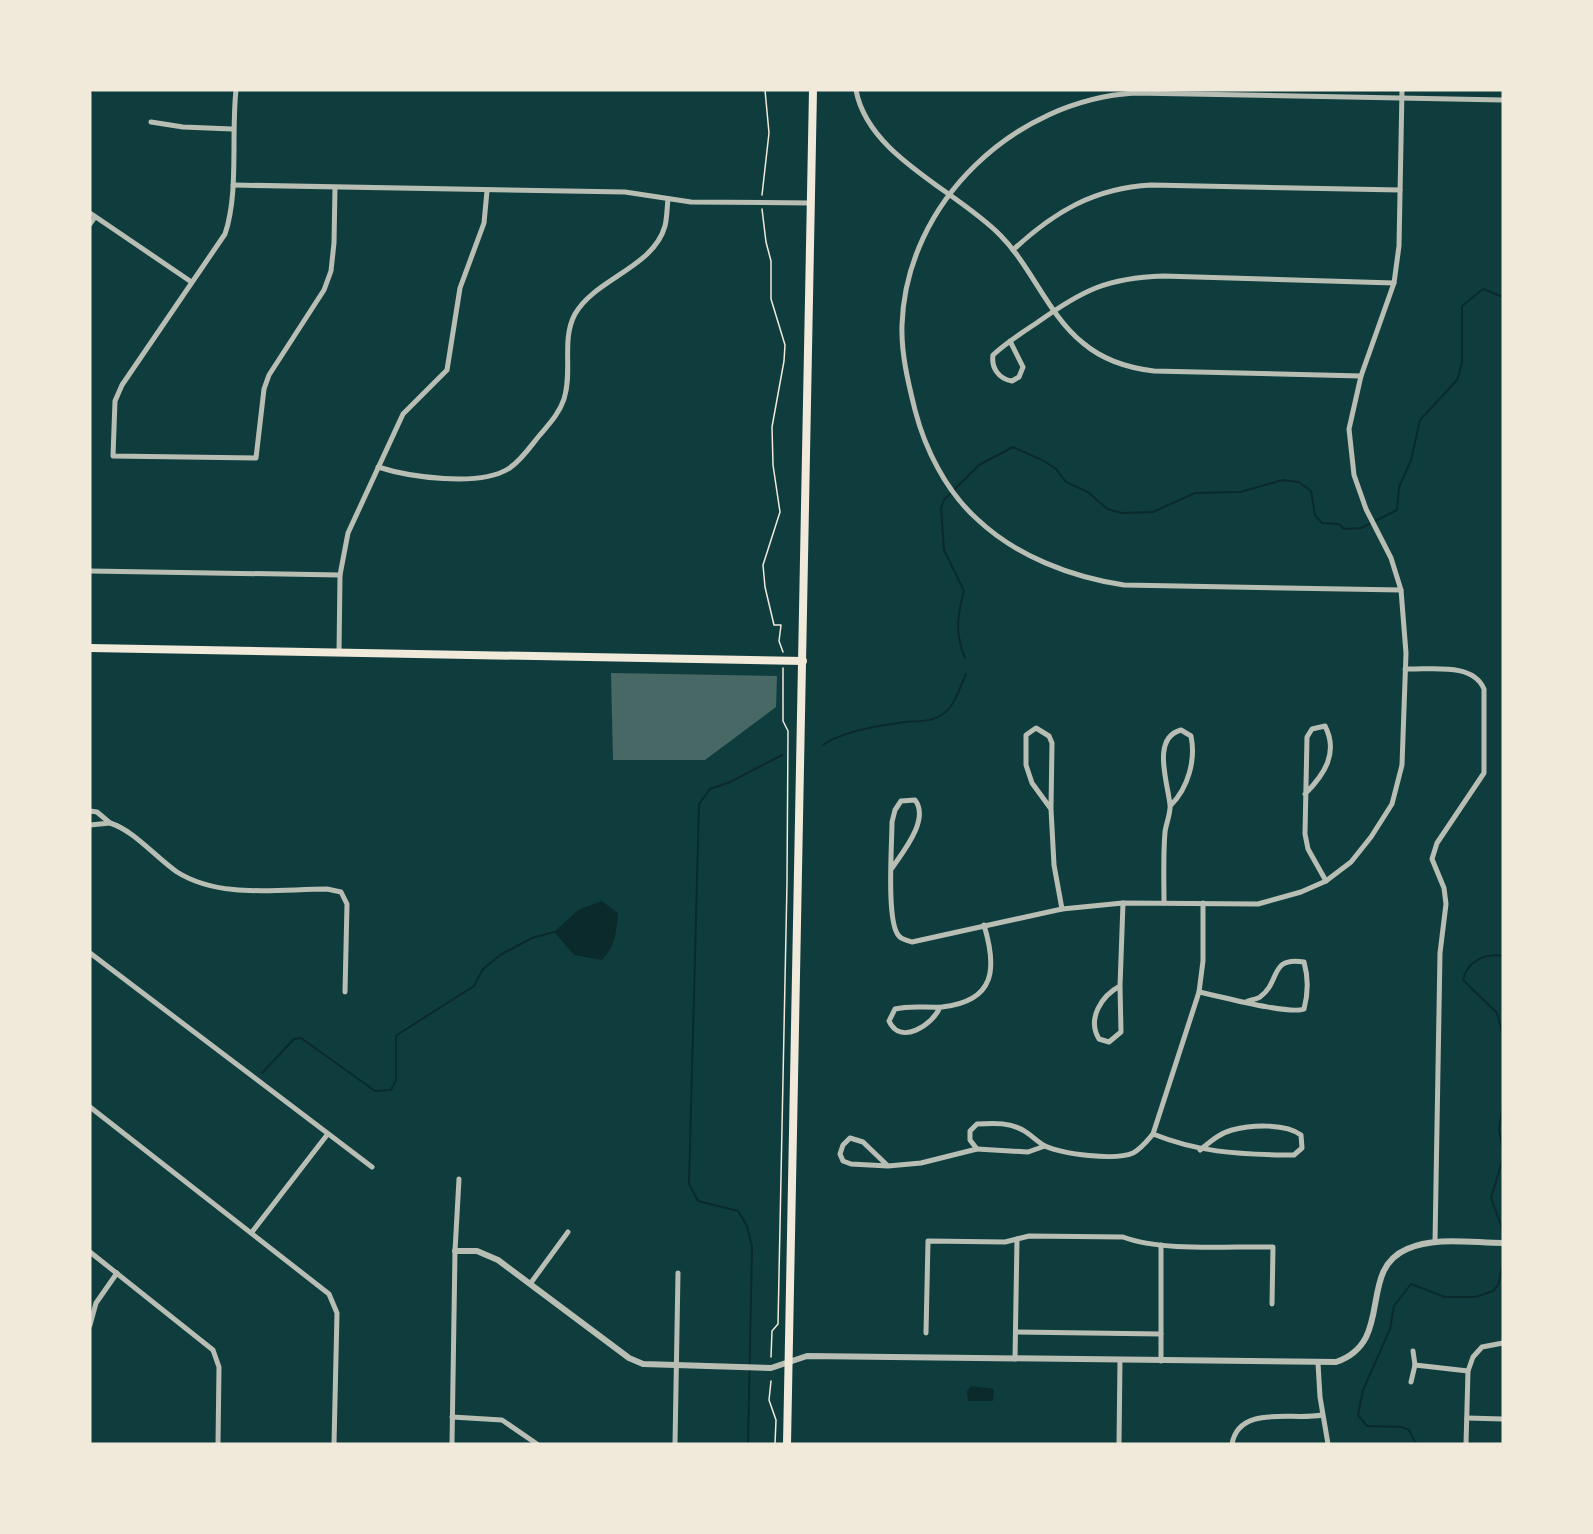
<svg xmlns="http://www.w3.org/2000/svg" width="1593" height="1534" font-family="Quicksand,sans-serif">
<rect width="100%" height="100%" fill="#0f3d3e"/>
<g fill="#0a2a2b">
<path d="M602 901 618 913C616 932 616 946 602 960L574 955 554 932 578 910Z"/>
<polygon points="971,1386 994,1389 993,1401 968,1401 967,1391"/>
</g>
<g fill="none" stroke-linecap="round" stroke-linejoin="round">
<g stroke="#0a2a2b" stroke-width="2">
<polyline points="90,97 93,90"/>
<path d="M965 658C955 634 957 616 964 591L944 550 941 508 944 500 979 465 1013 447 1044 461 1056 469 1066 482 1088 492 1107 509 1121 513 1153 512 1195 493 1240 492 1283 480 1299 482 1311 491 1315 515 1322 523 1339 524 1344 529 1361 528 1397 510 1399 487 1411 460 1420 420 1457 380 1459 374 1462 362V306L1483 289 1503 297"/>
<path d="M823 745C841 732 876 726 898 723 913 720 929 724 943 714 955 706 960 687 966 674"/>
<path d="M1503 956C1485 953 1467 961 1463 980L1497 1013 1503 1036"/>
<polyline points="262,1073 294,1039 301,1038 375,1091 391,1090 396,1080 396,1036 400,1033 474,986 483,969 500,955 532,938 554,932"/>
<polyline points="1503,1104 1499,1129 1503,1152"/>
<polyline points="1503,1158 1491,1198 1503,1231"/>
<polyline points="748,1444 752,1247 747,1226 738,1211 698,1201 689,1184 699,804 710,789 730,782 782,755"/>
<polyline points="1416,1444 1409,1430 1402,1427 1367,1426 1358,1415 1363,1390 1390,1329 1394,1306 1411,1284 1445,1297 1475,1297 1493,1291 1498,1285 1503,1263"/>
</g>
</g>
<polygon fill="#486865" points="611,673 777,676 776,707 705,760 613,760"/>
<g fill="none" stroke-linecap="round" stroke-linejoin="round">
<g stroke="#f1e9da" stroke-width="1.5">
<polyline points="762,195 769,133 765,90"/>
<polyline points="762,209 766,242 771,261 771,299 785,345 784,361 772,427 773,465 780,512 763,565 765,587 774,625 781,625 779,641 783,652"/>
<polyline points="771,1357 772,1331 778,1324 787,883 788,731 783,721 783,668"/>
<polyline points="771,1381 769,1400 776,1420 775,1444"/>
</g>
<g stroke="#b8beb3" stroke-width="5">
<path d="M236 90C231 136 239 193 225 234L122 385 115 401 113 456 256 458 264 389 269 375 324 290 331 271 334 243 335 188"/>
<path d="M856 90C868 156 956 190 1000 235 1032 267 1048 315 1083 343 1103 360 1128 368 1154 371L1361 376"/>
<polyline points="151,122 183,127 232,129"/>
<polyline points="233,185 625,192 691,202 811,203"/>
<polyline points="90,213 190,281"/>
<polyline points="90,224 95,217"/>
<path d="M1013 250C1054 212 1094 188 1151 185L1400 190"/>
<path d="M1010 341 1023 367 1019 377 1012 381C999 379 991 368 993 355 1007 342 1023 332 1038 322 1083 290 1107 278 1163 276L1394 283"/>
<path d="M378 467C409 477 479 487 508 469 520 462 530 447 539 436 549 424 559 414 564 399 573 371 561 340 575 314 596 278 653 268 665 226 667 218 667 208 668 199"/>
<polyline points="90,571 340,575"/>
<path d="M1401 590 1124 585C1071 577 1016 556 977 519 946 491 925 449 915 410 908 382 901 353 902 325 906 202 1015 100 1135 93L1503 100"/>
<polyline points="339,653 340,575 348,533 403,414 447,370 460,288 484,223 487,191"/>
<path d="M1405 669C1431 670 1473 662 1484 689V773L1437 843 1432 859 1444 888 1446 904 1440 953 1435 1242"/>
<path d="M1305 794C1324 775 1339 753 1325 726L1312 729 1307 737 1305 834 1308 849 1326 881"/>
<polyline points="1051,809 1052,743 1049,736 1036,728 1026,735 1026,765 1032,783 1051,809 1054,865 1062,909"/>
<polyline points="90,811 97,812 110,823 90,825"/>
<path d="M110 823C135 831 155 857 177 872 220 899 278 889 327 889L341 892 347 904 345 992"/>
<path d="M892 868C903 852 930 819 915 800L901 801 895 810 892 822C892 845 886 923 899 936 902 940 907 940 912 942L1062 909 1123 903 1258 904 1301 892 1326 881 1351 862 1371 837 1392 804 1402 765 1406 653 1401 590 1391 558 1366 509 1354 475 1349 429 1361 376 1394 283 1399 246 1402 90"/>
<path d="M1164 903C1164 879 1163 855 1165 832 1166 824 1171 812 1170 805 1168 783 1151 738 1181 730L1191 736C1196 760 1188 788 1171 805"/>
<polyline points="90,953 372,1167"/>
<path d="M1120 986 1121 1032 1109 1042 1099 1039C1087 1019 1101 996 1120 986L1123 903"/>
<path d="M1199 992C1219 996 1289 1015 1304 1009 1308 994 1308 976 1304 962 1269 956 1281 982 1260 997 1257 999 1250 1000 1246 1002"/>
<path d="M940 1007C933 1025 900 1046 889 1021L895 1009C911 1005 926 1008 942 1007 996 1001 997 968 984 925"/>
<polyline points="90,1107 329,1294 337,1313 334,1444"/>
<path d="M1153 1134C1198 1152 1235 1154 1283 1155H1294L1302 1148 1301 1135C1285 1123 1251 1125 1232 1130 1220 1133 1210 1142 1200 1150"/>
<polyline points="977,1149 1028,1152 1045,1146"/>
<path d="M888 1166 851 1164 843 1161 840 1154 843 1145 850 1138 863 1142 888 1166 921 1163 977 1149 970 1140V1131L977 1124C994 1123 1011 1122 1026 1132 1032 1136 1039 1143 1045 1146 1063 1154 1115 1161 1133 1153 1141 1149 1147 1141 1153 1134L1199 992 1203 961V903"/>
<polyline points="252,1232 327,1135"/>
<path d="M1017 1239 1029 1236 1123 1237C1162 1252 1230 1246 1273 1247L1272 1304"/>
<polyline points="90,1252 213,1350 219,1367 218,1444"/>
<polyline points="530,1284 568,1232"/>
<polyline points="90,1325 96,1303 117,1273"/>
<polyline points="1016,1332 1161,1334"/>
<polyline points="926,1333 928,1241 1005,1242 1017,1239 1015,1359"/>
<polyline points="1161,1361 1161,1245"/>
<polyline points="1318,1363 1320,1397 1328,1444"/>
<polyline points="1415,1365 1468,1371"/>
<polyline points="1411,1382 1415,1365 1413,1351"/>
<polyline points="452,1417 502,1420 537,1444"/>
<polyline points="1467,1418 1503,1419"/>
<polyline points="452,1444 455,1251 459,1179"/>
<polyline points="675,1444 678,1273"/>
<polyline points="1119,1444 1120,1360"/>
<path d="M1232 1444C1239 1404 1293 1421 1322 1415"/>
<polyline points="1466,1444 1468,1371 1473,1357 1482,1347 1503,1343"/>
</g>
<path stroke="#b8beb3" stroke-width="6" d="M455 1251H477L498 1260 629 1358 643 1364 771 1368 807 1356 1336 1362C1396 1341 1356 1271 1407 1249 1435 1236 1473 1243 1503 1243"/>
<g stroke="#f1e9da" stroke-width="8">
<polyline points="90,648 803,661"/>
<polyline points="787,1444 813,90"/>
</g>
</g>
<rect width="1593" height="1534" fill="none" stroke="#f1e9da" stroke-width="183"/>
</svg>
